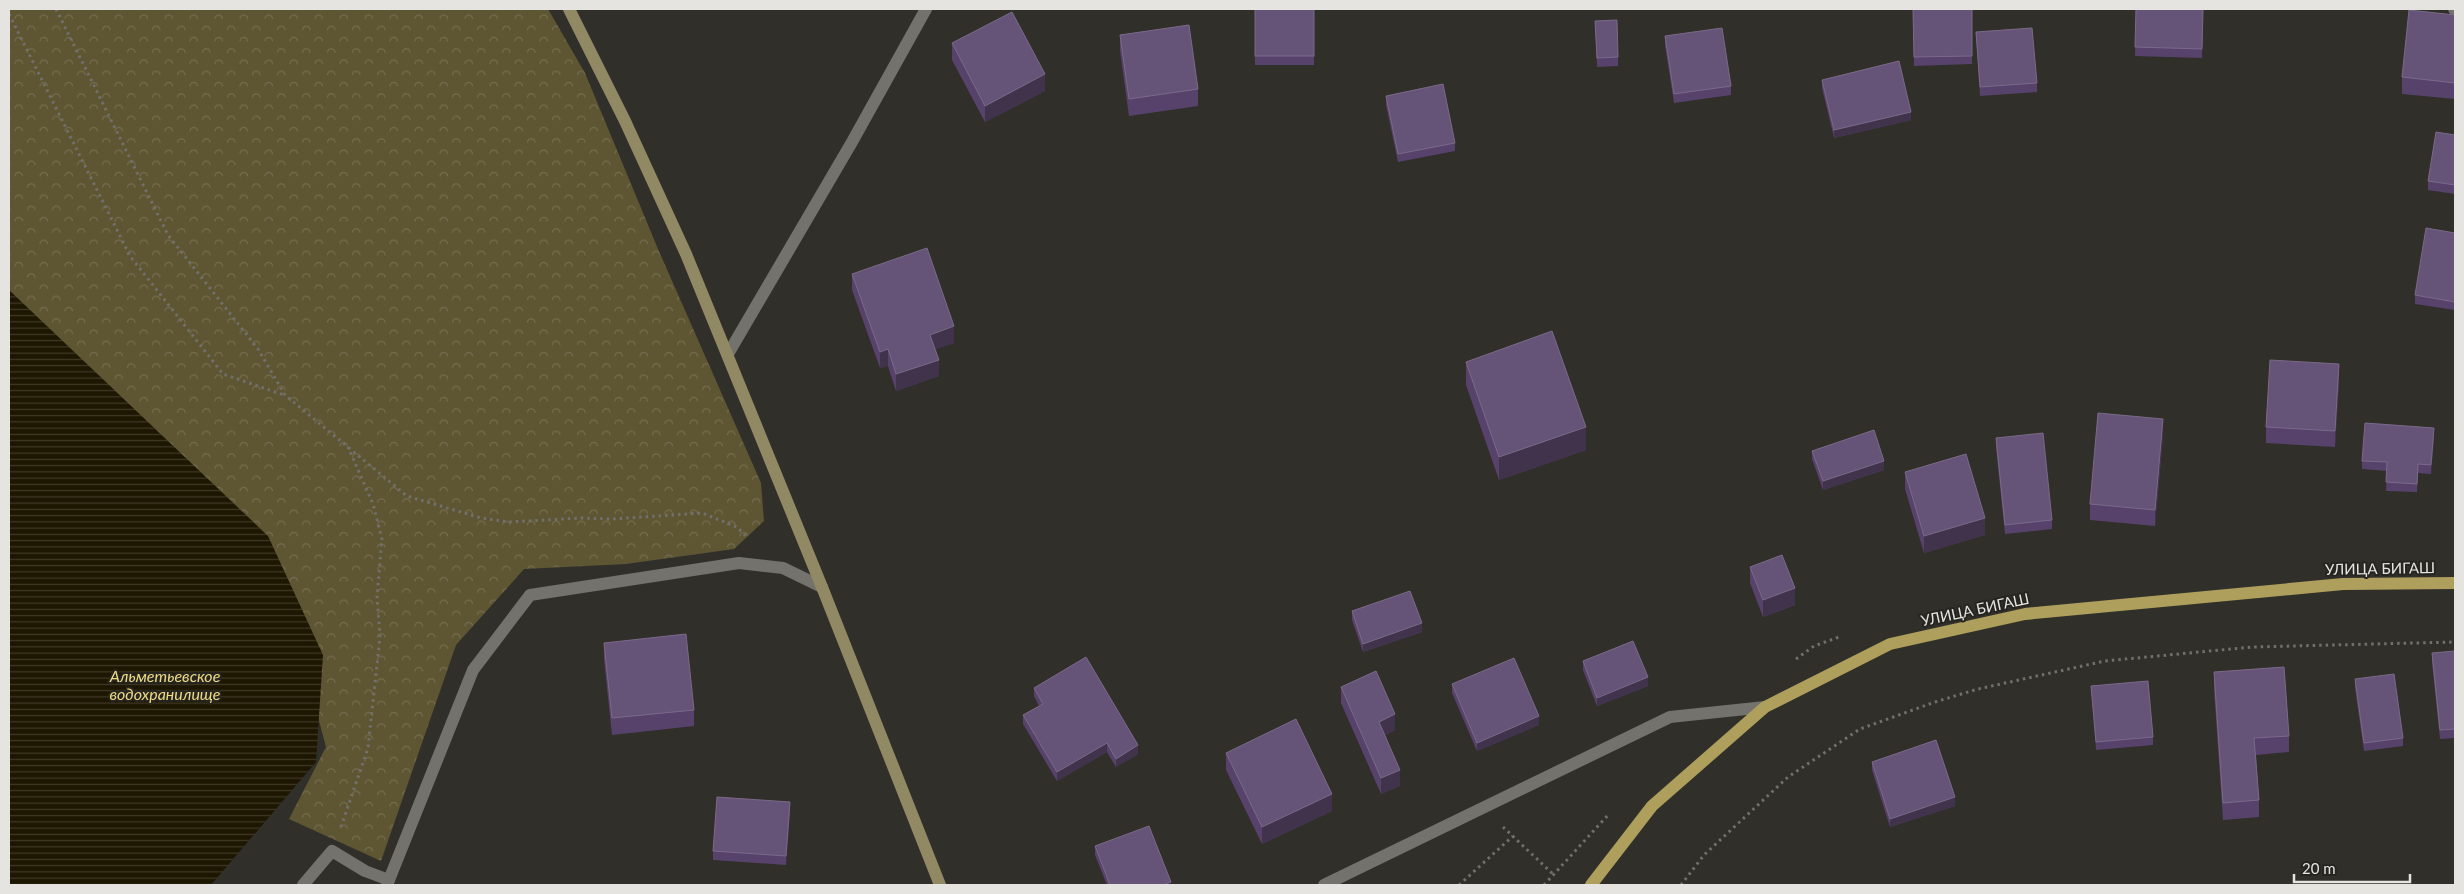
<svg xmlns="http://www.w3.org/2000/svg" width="2464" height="894" font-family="Lato,sans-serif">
<defs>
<pattern id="park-crowns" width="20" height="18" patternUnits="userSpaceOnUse" patternTransform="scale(1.25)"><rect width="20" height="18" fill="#5e5533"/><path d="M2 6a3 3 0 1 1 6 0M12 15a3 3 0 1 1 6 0" fill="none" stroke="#756d50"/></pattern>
<pattern id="water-rules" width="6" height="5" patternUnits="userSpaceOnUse" patternTransform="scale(1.25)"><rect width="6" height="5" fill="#1d1600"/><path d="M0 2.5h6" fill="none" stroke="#3e3825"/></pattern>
</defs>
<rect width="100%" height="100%" fill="#302f2a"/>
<polygon fill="url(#park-crowns)" points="9,9 548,9 585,73 658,249 761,483 764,521 734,549 626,564 524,569 456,645 381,861 289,819 326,747 298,642 9,321"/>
<polygon fill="url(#water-rules)" points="9,290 268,536 323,655 316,762 211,885 9,885"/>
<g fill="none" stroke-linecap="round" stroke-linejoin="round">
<g stroke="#71706c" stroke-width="3" stroke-dasharray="2.5 4" stroke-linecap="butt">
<polyline points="56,9 168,235 258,349 285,395 407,496 481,518 509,522 581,518 613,519 702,513 737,527 746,536"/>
<polyline points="9,14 130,256 223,374 284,395"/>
<polyline points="1796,659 1814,646 1839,637"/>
<polyline points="341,827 368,748 380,637 377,597 382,539 373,504 348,447"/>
<polyline points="1503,827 1554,875"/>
<polyline points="1459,885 1513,836"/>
<polyline points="1544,885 1609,814"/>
<polyline points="1681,885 1704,855 1788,777 1860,729 1935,702 1978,689 2105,661 2252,647 2455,642"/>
</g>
<g stroke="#73726c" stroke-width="12">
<polyline points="728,354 852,142 926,9"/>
<polyline points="303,885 332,851 365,871 389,880"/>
<polyline points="1324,885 1670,717 1765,707"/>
</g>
<g stroke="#73726c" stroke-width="12">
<polyline points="2454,9 2455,9"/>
<polyline points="387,885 473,670 530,595 739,563 783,568 822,587"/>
</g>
<polyline stroke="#918864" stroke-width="12" points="569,9 625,121 686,254 822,587 940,885"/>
<polyline stroke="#ae9f5c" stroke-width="12" points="1591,885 1652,806 1765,707 1890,644 2025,614 2343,584 2455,583"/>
</g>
<g fill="#57426c">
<rect x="1255" y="9" width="59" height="56"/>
<polygon points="1913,9 1972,9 1972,64 1914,66"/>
<polygon points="2136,9 2203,9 2202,58 2135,56"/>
<polygon points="2455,15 2455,99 2402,94 2402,77"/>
<polygon points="1595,21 1618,57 1618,66 1597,67"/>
<polygon points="1976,32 2037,83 2037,92 1980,96"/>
<polygon points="1120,35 1198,89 1198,106 1129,116 1120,51"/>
<polygon points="1665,36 1731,86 1731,95 1674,103 1665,45"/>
<polygon points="952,43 1045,91 985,122 952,60"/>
<polygon points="1822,80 1911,120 1834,138 1822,88"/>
<polygon points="1386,96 1455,143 1455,151 1398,162 1386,105"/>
<polygon points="2455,135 2455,194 2428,190 2428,181"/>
<polygon points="2455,233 2455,310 2415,304 2415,295"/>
<polygon points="852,274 954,343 935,349 939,376 896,391 888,366 880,368 852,290"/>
<polygon points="1466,362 1586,450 1499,480 1466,385"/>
<polygon points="2339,380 2335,447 2266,443 2266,427"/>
<polygon points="2163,436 2155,526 2090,520 2090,504"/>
<polygon points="2434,436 2431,474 2418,473 2417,492 2386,491 2387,471 2362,469 2362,461"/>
<polygon points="1996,438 2052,520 2052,529 2005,534 1996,447"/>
<polygon points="1812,451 1884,470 1823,490 1812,459"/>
<polygon points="1905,472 1985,535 1924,553 1905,489"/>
<polygon points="1750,567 1795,605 1763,617 1750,583"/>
<polygon points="1352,611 1422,632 1363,652 1352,620"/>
<polygon points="604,643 694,710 694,726 612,735 604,660"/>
<polygon points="2455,651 2455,738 2440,739 2432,662 2432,653"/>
<polygon points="1583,661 1648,686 1597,706 1583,670"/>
<polygon points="2214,672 2289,736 2289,752 2256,755 2259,800 2259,817 2223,820 2214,689"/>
<polygon points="2355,679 2403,738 2403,746 2364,751 2355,688"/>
<polygon points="1452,684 1539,725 1477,751 1452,693"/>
<polygon points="2091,686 2153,737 2153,745 2096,750"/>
<polygon points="1341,687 1395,730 1385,735 1400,786 1381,794 1341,703"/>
<polygon points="1034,688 1138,754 1116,767 1107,752 1057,781 1023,724 1023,715 1039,706 1034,696"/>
<polygon points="1226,753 1332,811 1262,844 1226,770"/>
<polygon points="1872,762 1955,806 1890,827 1872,770"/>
<polygon points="790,811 786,865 713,860 713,851"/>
<polygon points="1095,846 1171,885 1107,885 1095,855"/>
</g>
<g fill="#41334c">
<polygon points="1045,74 1045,91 985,122 985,106"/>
<polygon points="1911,112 1911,120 1834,138 1834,130"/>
<polygon points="954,326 954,343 930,351 930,335"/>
<polygon points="888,349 888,366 880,368 880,352"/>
<polygon points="939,360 939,376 896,391 896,374"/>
<polygon points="2339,364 2339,380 2335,447 2335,431"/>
<polygon points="2163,419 2163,436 2155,526 2155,510"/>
<polygon points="1586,427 1586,450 1499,480 1499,457"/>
<polygon points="2434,428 2434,436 2431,474 2431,465"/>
<polygon points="1884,461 1884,470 1823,490 1823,481"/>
<polygon points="1985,518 1985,535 1924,553 1924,536"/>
<polygon points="1795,588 1795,605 1763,617 1763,600"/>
<polygon points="1422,623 1422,632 1363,652 1363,644"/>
<polygon points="1648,677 1648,686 1597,706 1597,698"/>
<polygon points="1395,714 1395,730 1379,738 1379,722"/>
<polygon points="1539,716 1539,725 1477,751 1477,743"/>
<polygon points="1107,743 1107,752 1057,781 1057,772"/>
<polygon points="1138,745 1138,754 1116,767 1116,759"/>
<polygon points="1400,770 1400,786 1381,794 1381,778"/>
<polygon points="1332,794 1332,811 1262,844 1262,827"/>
<polygon points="1955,797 1955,806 1890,827 1890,819"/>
<polygon points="790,802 790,811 786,865 786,856"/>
<polygon points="1171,882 1171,885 1163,885"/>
</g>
<g fill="#665478" stroke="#7a6a89">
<rect x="1255" y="9" width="59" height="47"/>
<polygon points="1913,9 1972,9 1972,56 1914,57"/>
<polygon points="2136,9 2203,9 2202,49 2135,47"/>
<polygon points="2409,10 2455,15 2455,83 2402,77"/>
<polygon points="1012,12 1045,74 985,106 952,43"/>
<polygon points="1617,20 1618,57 1597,58 1595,21"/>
<polygon points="1189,25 1198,89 1129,99 1120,35"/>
<polygon points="1722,28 1731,86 1674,94 1665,36"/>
<polygon points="2032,28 2037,83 1980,87 1976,32"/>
<polygon points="1899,61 1911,112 1834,130 1822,80"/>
<polygon points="1443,84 1455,143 1398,154 1386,96"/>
<polygon points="2436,132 2455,135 2455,185 2428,181"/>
<polygon points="2426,228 2455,233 2455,302 2415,295"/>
<polygon points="927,248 954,326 930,335 939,360 896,374 888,349 880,352 852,274"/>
<polygon points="1552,331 1586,427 1499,457 1466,362"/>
<polygon points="2270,360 2339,364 2335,431 2266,427"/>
<polygon points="2098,413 2163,419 2155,510 2090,504"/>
<polygon points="2365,423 2434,428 2431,465 2418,464 2417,484 2386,482 2387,462 2362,461"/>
<polygon points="1874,430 1884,461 1823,481 1812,451"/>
<polygon points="2043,433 2052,520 2005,525 1996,438"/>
<polygon points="1966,454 1985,518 1924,536 1905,472"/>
<polygon points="1782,555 1795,588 1763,600 1750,567"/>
<polygon points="1410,591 1422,623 1363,644 1352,611"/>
<polygon points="686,634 694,710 612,718 604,643"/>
<polygon points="1633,641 1648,677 1597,698 1583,661"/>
<polygon points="2455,651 2455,729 2440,730 2432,653"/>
<polygon points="1086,657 1138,745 1116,759 1107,743 1057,772 1023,715 1043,704 1034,688"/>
<polygon points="1514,658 1539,716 1477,743 1452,684"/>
<polygon points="2284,667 2289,736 2254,738 2259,800 2223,803 2214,672"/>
<polygon points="1376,671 1395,714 1379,722 1400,770 1381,778 1341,687"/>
<polygon points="2394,674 2403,738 2364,743 2355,679"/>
<polygon points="2148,681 2153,737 2096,742 2091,686"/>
<polygon points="1296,719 1332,794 1262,827 1226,753"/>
<polygon points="1936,740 1955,797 1890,819 1872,762"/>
<polygon points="717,797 790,802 786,856 713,851"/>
<polygon points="1149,826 1171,882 1163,885 1110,885 1095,846"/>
</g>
<g text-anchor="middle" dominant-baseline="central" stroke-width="4" stroke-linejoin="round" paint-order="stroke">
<g font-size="15" fill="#e5e4e1" stroke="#262520">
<text transform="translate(2380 568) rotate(-1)">УЛИЦА БИГАШ</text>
<text transform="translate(1975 609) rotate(-12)">УЛИЦА БИГАШ</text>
</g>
<g font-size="16" font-style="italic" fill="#efda84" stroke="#262520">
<text x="165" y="675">Альметьевское<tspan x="165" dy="18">водохранилище</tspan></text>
</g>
</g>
<rect width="2464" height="894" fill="none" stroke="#e5e4e1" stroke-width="20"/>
<path d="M2294 874v8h116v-8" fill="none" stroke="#e5e4e1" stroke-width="2.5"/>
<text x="2302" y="874" font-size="15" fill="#e5e4e1" stroke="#262520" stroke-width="4" paint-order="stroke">20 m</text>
</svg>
